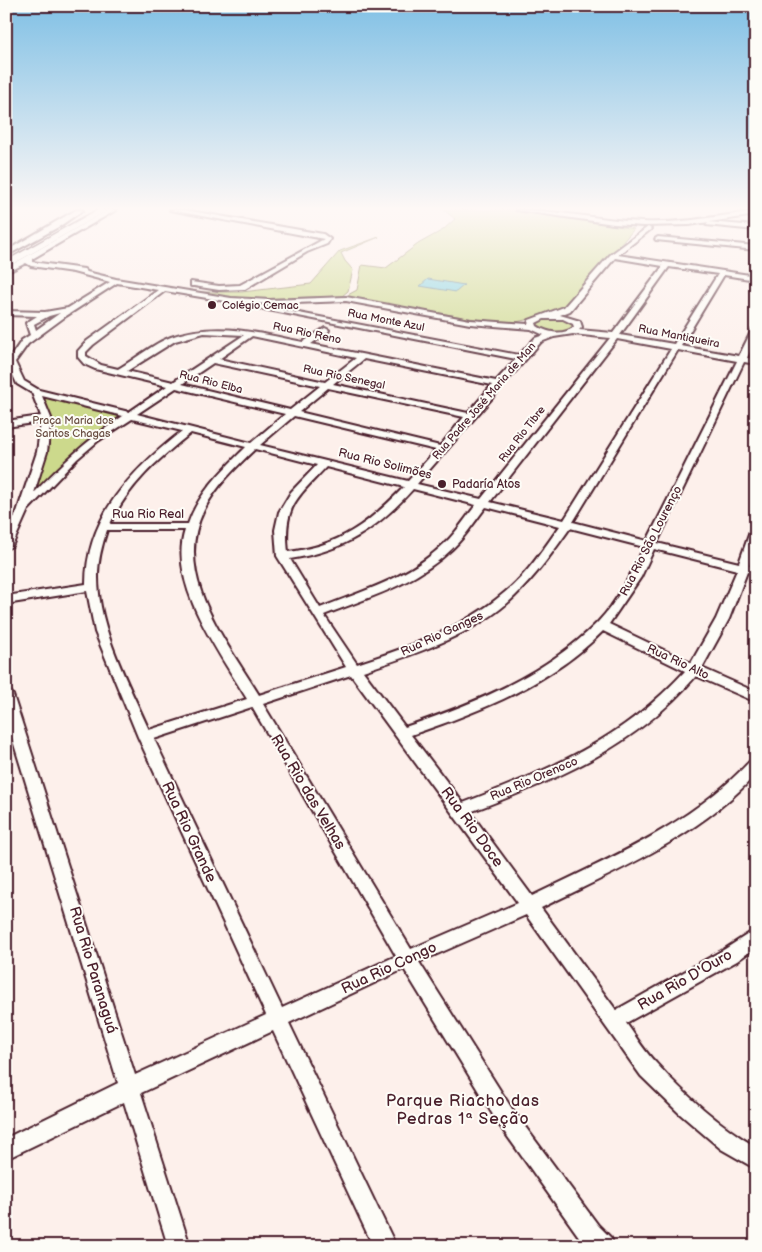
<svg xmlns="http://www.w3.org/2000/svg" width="762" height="1252" font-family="'Balsamiq Sans',sans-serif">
<rect width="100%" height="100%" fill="#fdf0eb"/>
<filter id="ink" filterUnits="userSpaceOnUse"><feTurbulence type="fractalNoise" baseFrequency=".02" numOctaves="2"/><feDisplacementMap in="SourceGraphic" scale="10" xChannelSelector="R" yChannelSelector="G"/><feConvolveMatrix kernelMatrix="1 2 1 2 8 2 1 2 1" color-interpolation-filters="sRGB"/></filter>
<g filter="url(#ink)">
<g fill="#ccd98c" stroke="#8b7c5c">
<polygon points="444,210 512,210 578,219 634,229 565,308 549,315 516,322 487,321 344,297 357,290 362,265 386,268 418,244 443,230 455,219"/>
<polygon points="379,237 341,253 345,261 353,270 348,291 342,296 253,299 193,292 242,292 311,284 340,251"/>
<path d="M543 318H563L573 322 575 328C560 334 551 333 537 327L536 322Z"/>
<polygon points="45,395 126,417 93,436 68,459 39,492 33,493 49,448 52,417 40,398"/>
</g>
<polygon fill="#84d3e1" stroke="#6d8b98" points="428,279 464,285 456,292 420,286"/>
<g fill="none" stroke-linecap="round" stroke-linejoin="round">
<defs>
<g id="minor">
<polygon points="76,210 83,210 60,226 6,256 6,251"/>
<path d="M108 210H116L32 259V262L84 269 87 272 116 279 231 298 270 300 346 297 470 320 528 324 529 320 564 307 610 255 648 227 651 229 650 230 618 255 756 276V280L724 275 681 346 739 356 752 330 756 328V339L747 358 756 359V364L744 362 657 543 739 563 751 529 756 526V547L749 566 756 567V574L747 572 729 619 702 668 756 692V702L696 676C634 748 556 780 470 812L532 896C610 858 691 825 751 760L756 759V774C699 837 616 871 541 908L616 1010 725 949 756 929V947L737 961 626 1023C636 1037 645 1052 656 1063 685 1095 719 1125 756 1147V1169L721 1149 680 1114 641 1076 526 915 419 962 512 1109 598 1225 611 1238 614 1246H587L582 1241 498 1123 404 969 289 1023 396 1246H373L273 1031 141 1093 190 1246H168L124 1102 6 1159V1138L118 1083 6 718V690L11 692 13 695 135 1075 266 1015 138 737 95 632 87 591 6 604V596L86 584C86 517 132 470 182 431L132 419 98 441 77 459 28 510 12 546 6 549V534L17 512 37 452 41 422 6 427V421L41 416 32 393 17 384 7 362 22 340 30 335 26 323 37 316 6 315V311L45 312 68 308 110 282 73 272 31 266 26 263 6 273V268ZM615 258 663 266 613 333 579 330 582 327 580 321 560 315 570 311ZM669 267 718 274 674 344 620 335ZM117 283 158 290 87 341 78 351V357L84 364 95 369 167 386 129 412 39 390 24 381 15 362 28 344 66 316ZM165 291 231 302 270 304 346 301 470 324 531 329 544 335 535 338 519 355 257 305 253 307 516 359 496 381 311 344 328 332 329 330 325 328 303 342C258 333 216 321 171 337 154 343 134 360 118 369L101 365 86 356V352L93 345ZM60 313 36 330 34 324 49 316ZM544 319H563L573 324 574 327C563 336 548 333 537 326L536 323ZM204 333 244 335 173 382 127 371 175 341ZM573 334 610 338 481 499 417 484 541 342 554 337ZM252 336 356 358 325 382 219 359ZM617 339 671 349 564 520 490 502ZM678 350 737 361 647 541 573 522ZM364 359 492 385 468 413 333 384ZM213 363 320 386 290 410 182 384ZM176 388 285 414 251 443 137 414ZM328 388 464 417 440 446 299 412ZM42 396 123 416C87 440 63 463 34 493L47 452 51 418ZM294 416 436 450 408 481 260 445ZM191 433 246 447C223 470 199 492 188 524H110C128 486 158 459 191 433ZM255 449 317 465 291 492 279 512 275 530 277 556 346 667 259 695C227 642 171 575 204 510 215 487 236 467 255 449ZM326 467 404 487C369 523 340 546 288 552 283 506 297 498 326 467ZM413 489 476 505C466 517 457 532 445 543 409 578 365 590 320 608L290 559C344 551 377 529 413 489ZM486 507 560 526C543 549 527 575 504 593 462 629 409 647 357 664L324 615C372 596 414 585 452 549 465 537 475 521 486 507ZM570 528 644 547C632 572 618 601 598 622 546 675 475 703 405 727L363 671C413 655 477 634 515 596 536 576 553 552 570 528ZM107 530H185C167 584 221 655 247 699L149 730C129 684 97 627 98 575 98 560 102 545 107 530ZM654 549 737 570 716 619 691 663 609 624 641 577ZM603 631 685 671C621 741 549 770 463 803L411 735C481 711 551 684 603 631ZM351 675 518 903 411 949 263 704ZM252 707 396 956 282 1008 154 739Z"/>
<polygon points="170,210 185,210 323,234 330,239 327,244 307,252 245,289 219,290 194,286 191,286 191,282 219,286 240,285 324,239"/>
<path d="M516 210C558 210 600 220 642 222 680 224 718 216 756 211V215L689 225 643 226 614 224Z"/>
<polygon points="708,222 756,226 756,230 706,225"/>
<polygon points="658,237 756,246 756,250 656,240 655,239"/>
</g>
<polygon id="highway" points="97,210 108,210 6,268 6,261"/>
</defs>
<use href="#minor" stroke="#4a1f2b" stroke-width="4"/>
<use href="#highway" stroke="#4a1f2b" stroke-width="3"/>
<use href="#minor" fill="#fdfcf7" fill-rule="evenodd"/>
<use href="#highway" fill="#fdfcf7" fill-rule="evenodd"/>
</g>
</g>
<linearGradient id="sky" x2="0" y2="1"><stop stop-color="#80c0e5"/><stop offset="0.54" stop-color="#fef8f6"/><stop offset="1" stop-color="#fef8f6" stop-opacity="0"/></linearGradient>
<rect width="762" height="386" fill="url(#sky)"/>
<g fill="#4a1f2b" stroke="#fdfcf7" stroke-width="2">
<circle cx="212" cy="305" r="5"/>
<circle cx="442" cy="484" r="5"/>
</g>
<g text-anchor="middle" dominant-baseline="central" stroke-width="4" stroke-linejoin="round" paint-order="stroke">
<g font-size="11" fill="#4a1f2b" stroke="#fdfcf7" text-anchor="start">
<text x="222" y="305">Colégio Cemac</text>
</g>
<g font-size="11" fill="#4a1f2b" stroke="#fdfcf7">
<text transform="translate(386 320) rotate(11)">Rua Monte Azul</text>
<text transform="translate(307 333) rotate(12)">Rua Rio Reno</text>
<text transform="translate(679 336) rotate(11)">Rua Mantiqueira</text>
<text transform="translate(344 377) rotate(12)">Rua Rio Senegal</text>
<text transform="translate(211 382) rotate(14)">Rua Rio Elba</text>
<text transform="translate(484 401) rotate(-49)">Rua Padre José Maria de Man</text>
<text transform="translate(522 434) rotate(-52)">Rua Rio Tibre</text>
</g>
<g font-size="11" fill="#6a4e43" stroke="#fdfcf7">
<text x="73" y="420">Praça Maria dos<tspan x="73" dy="13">Santos Chagas</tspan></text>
</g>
<g font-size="12" fill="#4a1f2b" stroke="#fdfcf7">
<text transform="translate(385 464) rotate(14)">Rua Rio Solimões</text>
<text x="148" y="514">Rua Rio Real</text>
<text transform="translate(651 541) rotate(-63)">Rua Rio São Lourenço</text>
<text transform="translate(442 634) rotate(-25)">Rua Rio Ganges</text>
<text transform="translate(678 662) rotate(25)">Rua Rio Alto</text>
<text transform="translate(534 779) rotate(-23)">Rua Rio Orenoco</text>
</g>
<g font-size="12" fill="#4a1f2b" stroke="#fdfcf7" text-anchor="start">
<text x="452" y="484">Padaría Atos</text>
</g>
<g font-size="15" fill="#4a1f2b" stroke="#fdfcf7">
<text transform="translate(308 792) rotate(59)">Rua Rio das Velhas</text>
<text transform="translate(472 827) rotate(54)">Rua Rio Doce</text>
<text transform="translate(189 832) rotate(65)">Rua Rio Grande</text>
<text transform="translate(389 968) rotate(-25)">Rua Rio Congo</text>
<text transform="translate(93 970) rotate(73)">Rua Rio Paranaguá</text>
<text transform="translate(685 980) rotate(-30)">Rua Rio D'Ouro</text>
</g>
<g font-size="16" letter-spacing="1" fill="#4a1f2b" stroke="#fdfcf7">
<text x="463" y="1101">Parque Riacho das<tspan x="463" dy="18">Pedras 1ª Seção</tspan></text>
</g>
</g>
<rect width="762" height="1252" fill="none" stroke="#fdfcf7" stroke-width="25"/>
<rect x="12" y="12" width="737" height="1227" fill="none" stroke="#4a1f2b" stroke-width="2" filter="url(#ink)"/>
</svg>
